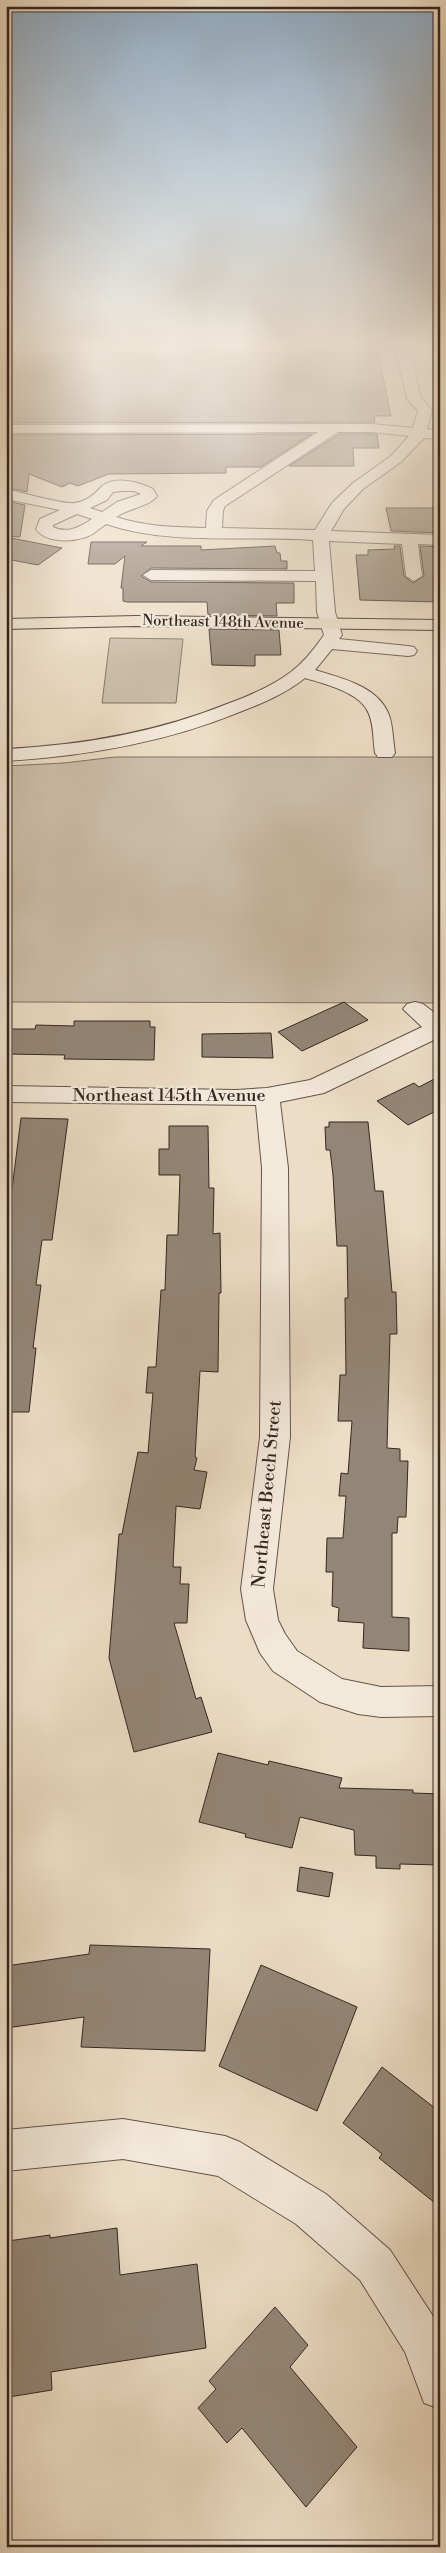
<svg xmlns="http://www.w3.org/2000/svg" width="446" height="2553" font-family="'Libre Bodoni',serif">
<rect width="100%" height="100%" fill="#edddc6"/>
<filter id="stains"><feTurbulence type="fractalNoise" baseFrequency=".004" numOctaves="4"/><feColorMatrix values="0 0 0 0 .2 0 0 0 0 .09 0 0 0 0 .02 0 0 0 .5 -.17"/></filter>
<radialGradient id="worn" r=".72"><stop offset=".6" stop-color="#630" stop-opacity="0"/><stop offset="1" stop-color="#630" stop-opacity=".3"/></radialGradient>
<g fill="#cdbeaa" stroke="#807266">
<polygon points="110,638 183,639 176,703 102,703"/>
<polygon points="115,757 440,757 440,1003 6,1002 6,766 64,763"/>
</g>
<g fill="#948677" stroke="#332722">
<polygon points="191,348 219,348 219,352 378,352 391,416 374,416 375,422 6,423 6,356 111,352 139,353 139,356 190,356"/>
<polygon points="312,434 261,467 226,467 226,473 109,474 78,486 70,483 62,487 29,474 27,492 6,487 6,435"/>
<polygon points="339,434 377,434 379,448 353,448 354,466 289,466"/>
<polygon points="6,501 25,505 20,537 6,536"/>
<polygon points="386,508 440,508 440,533 391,531"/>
<polygon points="6,537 62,548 38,565 6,559"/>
<polygon points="91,542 147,542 141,546 201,546 201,550 275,546 277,553 280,553 281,561 287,561 287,569 151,568 141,576 151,582 294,583 294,603 276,603 277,616 208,615 207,602 127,602 123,601 123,588 121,588 125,556 115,564 88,564"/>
<polygon points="394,546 400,546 404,576 413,583 424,576 420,546 440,547 440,602 360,600 356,555 368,555 368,550 395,549"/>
<polygon points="209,629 279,630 281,655 255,655 255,666 212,665"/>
<polygon points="344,1002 368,1020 302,1051 278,1032"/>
<polygon points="74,1021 150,1021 150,1027 155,1027 154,1060 64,1059 65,1055 6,1054 6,1029 35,1029 36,1025 74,1026"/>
<polygon points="271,1033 273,1058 202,1057 202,1034"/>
<polygon points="440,1076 440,1109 408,1125 377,1101 414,1083 419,1087"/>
<polygon points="21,1118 68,1119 52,1240 42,1240 36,1285 41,1285 33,1348 36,1348 29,1412 6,1412 6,1189 12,1189"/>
<polygon points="329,1122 368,1122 375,1191 383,1191 392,1292 396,1292 397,1334 390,1334 387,1448 400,1449 400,1461 408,1461 406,1517 398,1517 397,1533 392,1533 392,1617 409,1618 409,1651 363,1648 364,1623 338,1621 339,1608 332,1606 333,1572 326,1572 327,1538 343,1538 346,1496 339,1496 341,1473 348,1474 352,1421 338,1421 340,1375 346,1375 345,1298 348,1298 347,1246 337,1246 333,1175 330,1150 326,1150 325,1127 329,1127"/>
<polygon points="169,1126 208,1126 209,1188 214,1188 213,1234 220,1233 221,1293 219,1293 218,1372 200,1371 195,1457 197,1458 194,1470 207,1472 200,1509 176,1506 173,1567 181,1567 180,1584 189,1584 187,1623 174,1623 196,1699 201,1697 212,1732 134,1752 109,1658 119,1534 122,1534 138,1452 148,1453 153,1393 146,1393 148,1367 156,1367 161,1290 165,1290 167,1235 178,1235 180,1175 159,1175 159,1149 169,1149"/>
<polygon points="218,1753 268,1765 269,1761 342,1778 339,1788 413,1790 413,1793 440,1794 440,1865 400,1864 400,1869 376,1868 376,1856 355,1855 354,1830 300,1817 292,1848 245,1837 246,1834 199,1822"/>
<polygon points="300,1867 333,1873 329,1897 297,1891"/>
<polygon points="90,1945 210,1949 205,2051 81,2047 84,2017 6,2028 6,1966 89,1954"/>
<polygon points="261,1965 357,2007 317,2111 219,2066"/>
<polygon points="382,2067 440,2112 440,2207 379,2158 382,2154 343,2123"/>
<polygon points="117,2228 120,2275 197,2264 206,2348 51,2372 52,2390 9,2397 9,2371 6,2371 6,2285 10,2284 8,2241 50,2235 50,2238"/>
<polygon points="275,2307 308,2345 290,2367 357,2447 306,2507 242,2428 227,2443 198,2408 216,2389 209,2381"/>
</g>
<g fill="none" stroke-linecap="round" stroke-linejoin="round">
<defs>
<g id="minor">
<path d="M394 345H408L421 398 432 410 427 429 440 431V439L424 438 401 462 363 489 344 509 331 531 440 535V545L418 544 422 576 414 581 406 576 402 544 329 541 335 612 342 635 339 639 408 646 414 647 417 651 414 655 408 656 332 649 315 670C341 678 378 686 389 715 393 726 393 741 395 753L392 757H378L375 753C373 741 374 726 369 714 361 692 324 684 305 678 285 694 261 704 237 713 163 743 86 756 6 761V749C82 745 155 733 227 704 249 696 272 686 291 672 305 661 315 648 324 635L317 612 316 581 151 580 143 575 151 570 315 571 313 540C245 535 172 546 106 524 100 528 93 535 86 537 71 542 45 543 36 529L40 519 60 510 6 499V489C19 492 66 505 75 503 86 502 95 494 101 487 114 475 140 482 153 489L157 496C149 507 129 508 116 517 146 527 175 527 206 528L207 511 214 500 318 432 6 433V425L372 424 413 428 418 411 407 399ZM338 432H372L409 436 391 456 353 483 332 503 315 530 222 528 223 511 225 506ZM121 491H134L141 494 117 502 102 512 90 508 107 500 113 492ZM77 514 92 519C80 527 67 534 53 527V525Z"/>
<polygon points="415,1002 423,1004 440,1017 440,1037 324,1093 280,1102 288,1168 290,1437 273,1589 278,1620 285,1634 297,1651 342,1679 381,1687 440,1686 440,1716 381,1717 358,1714 320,1702 273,1671 260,1653 246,1620 241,1589 260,1437 262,1168 256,1105 6,1102 6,1086 236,1090 267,1088 310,1080 422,1027 403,1009 407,1004"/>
<polygon points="123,2119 225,2136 240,2142 326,2194 390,2250 440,2327 440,2409 424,2403 405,2352 360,2280 296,2224 218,2176 123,2159 6,2171 6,2130"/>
</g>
<polygon id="major" points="136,616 440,620 440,630 136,626 6,629 6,619"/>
</defs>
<use href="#minor" stroke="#62544b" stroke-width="2"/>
<use href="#major" stroke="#332722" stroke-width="2"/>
<use href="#minor" fill="#f3e9da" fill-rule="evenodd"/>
<use href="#major" fill="#edddc6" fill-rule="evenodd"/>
</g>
<linearGradient id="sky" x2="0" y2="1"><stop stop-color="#91acc4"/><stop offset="0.49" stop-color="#f7f0e5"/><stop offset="1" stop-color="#f7f0e5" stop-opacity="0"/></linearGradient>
<rect width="446" height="702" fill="url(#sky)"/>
<g text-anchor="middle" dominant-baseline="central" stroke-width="4.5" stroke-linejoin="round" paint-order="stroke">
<g font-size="15" fill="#332722" stroke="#f3e9da">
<text transform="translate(223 622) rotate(1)">Northeast 148th Avenue</text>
</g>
<g font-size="18" fill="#332722" stroke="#f3e9da">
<text x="169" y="1095">Northeast 145th Avenue</text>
<text transform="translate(267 1494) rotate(-85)">Northeast Beech Street</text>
</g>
</g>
<rect width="446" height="2553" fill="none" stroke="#edddc6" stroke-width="25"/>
<rect x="8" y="8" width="431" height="2538" fill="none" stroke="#332722" stroke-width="2.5"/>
<rect x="12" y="12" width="421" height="2528" fill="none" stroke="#332722"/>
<rect width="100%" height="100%" filter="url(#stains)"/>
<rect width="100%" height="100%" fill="url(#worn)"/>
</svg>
